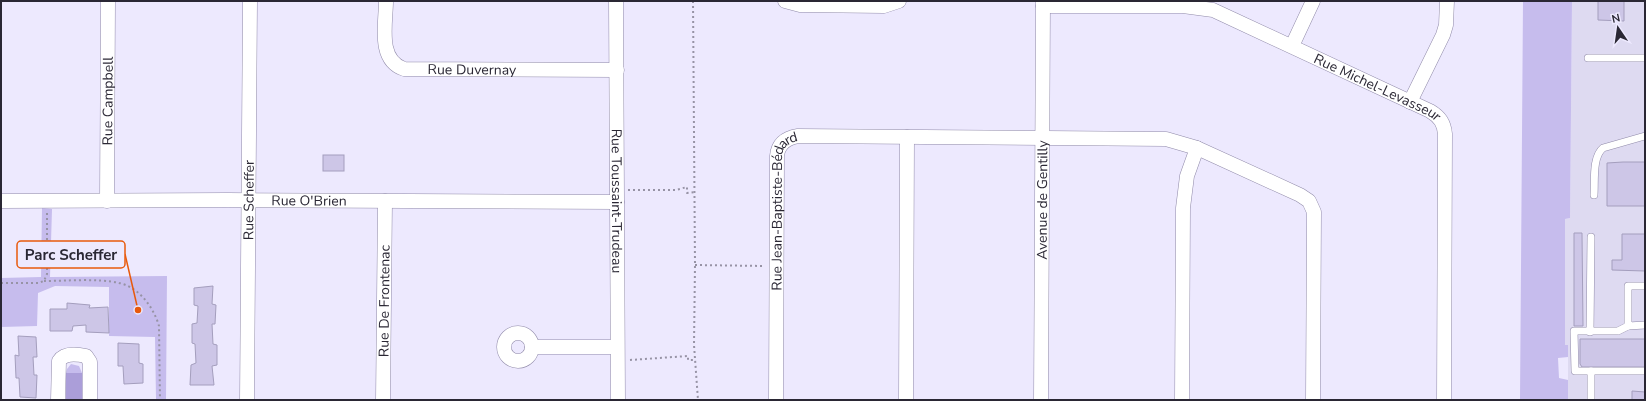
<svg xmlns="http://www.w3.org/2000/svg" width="1646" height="401" font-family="'Nunito Sans',sans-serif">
<rect width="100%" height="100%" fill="#ede9fe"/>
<polygon fill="#dedaf1" points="1572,1 1645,1 1645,400 1568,400 1568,345 1565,345 1565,219 1570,218"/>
<g fill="#c6bced">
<polygon points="1523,1 1572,1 1570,218 1565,219 1565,345 1568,345 1568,357 1558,358 1559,378 1568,380 1568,400 1520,400"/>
<polygon points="42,208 52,209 50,277 167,276 166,399 156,399 155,337 109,336 109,287 55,286 38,293 37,326 1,327 1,278 41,277"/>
<polygon points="71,364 79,366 82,373 66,373 67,369"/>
</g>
<rect fill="#ab9ed9" x="66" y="373" width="16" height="27"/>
<g fill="#cdc6e7" stroke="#a49ebd">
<polygon points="1598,1 1624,1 1624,21 1598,20"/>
<rect x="323" y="155" width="21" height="16"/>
<polygon points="1623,162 1645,162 1645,206 1607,206 1607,163"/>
<polygon points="1574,233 1582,233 1583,326 1574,326"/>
<polygon points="1622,234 1645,234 1645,271 1612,270 1612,260 1622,260"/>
<polygon points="213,286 212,304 216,305 215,324 212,324 213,344 217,345 217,365 212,366 214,385 190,385 191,365 196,363 195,344 192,343 192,324 197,323 198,306 194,305 194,288"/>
<polygon points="67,303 90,305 89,308 108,307 109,333 86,332 86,325 73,326 72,331 50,331 50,309 67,309"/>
<polygon points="18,336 36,337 37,357 33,357 34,375 37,375 36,398 20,397 19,378 16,378 15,355 19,356"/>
<polygon points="1580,339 1645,339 1645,367 1582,367 1580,364"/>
<polygon points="118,343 139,344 139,363 143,364 143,383 124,384 123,366 118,366"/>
<polygon points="1632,391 1645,392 1645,400 1632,400"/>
</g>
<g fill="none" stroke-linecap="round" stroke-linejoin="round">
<defs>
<g id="service">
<polyline points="1588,58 1645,58"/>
<path d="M1594 195C1595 181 1592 157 1603 148L1645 136"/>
<polyline points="1645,286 1628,286 1628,326 1645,325"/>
<polyline points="1628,326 1618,331 1574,331 1575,371 1645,371"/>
<polyline points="1590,332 1591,237"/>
<polyline points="1591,400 1591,371"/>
</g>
<g id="minor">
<path id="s1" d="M386 1C386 23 377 60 404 69L617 70"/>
<path id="s2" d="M616 1 618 400"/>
<polyline points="785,1 800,5 884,6 899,1"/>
<path id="s3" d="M1043 6H1183L1213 10 1430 111C1440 117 1444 123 1445 134L1444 400"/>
<polyline points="1292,46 1313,1"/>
<polyline points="1410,102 1443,35 1446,25 1447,1"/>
<path id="s4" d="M1 201 228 200 617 202"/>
<path id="s5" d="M107 201 108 1"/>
<circle cx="518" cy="347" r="14"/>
<polyline points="532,347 617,347"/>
<path d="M58 400 59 361C64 353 77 354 86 356L90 362V400"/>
<path id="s6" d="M247 400 250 1"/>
<path id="s7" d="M383 400 385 201"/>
<path id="s8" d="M776 400 777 156C778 144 786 138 798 136L1166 139 1197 148 1300 195 1309 201 1314 212 1313 400"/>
<polyline points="906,400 907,137"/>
<path id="s9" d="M1041 400 1043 1"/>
<polyline points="1182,400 1183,208 1187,176 1197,148"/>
</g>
</defs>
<use href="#service" stroke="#908aa9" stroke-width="8"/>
<use href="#minor" stroke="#908aa9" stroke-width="15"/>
<g stroke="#9793a5" stroke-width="2" stroke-dasharray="2 3" stroke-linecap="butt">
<polyline points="693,1 695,265 694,345 698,400"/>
<polyline points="628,190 676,190 687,187 687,193 695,192"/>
<polyline points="695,265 764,266"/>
<path d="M44 281C66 281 98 278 119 283 139 287 154 308 159 326L160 400"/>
<polyline points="1,283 38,283 44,281 47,274 47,212"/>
<polyline points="630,360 688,356 688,360 695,360"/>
</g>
<use href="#service" stroke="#fff" stroke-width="7"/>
<use href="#minor" stroke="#fff" stroke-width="14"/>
</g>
<g text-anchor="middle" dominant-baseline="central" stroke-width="4" stroke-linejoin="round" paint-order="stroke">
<g font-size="14" fill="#2a2734" stroke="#ede9fe">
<text stroke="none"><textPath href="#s1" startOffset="144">Rue Duvernay</textPath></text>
<text stroke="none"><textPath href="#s3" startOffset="352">Rue Michel-Levasseur</textPath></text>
<text stroke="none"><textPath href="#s5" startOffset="100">Rue Campbell</textPath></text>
<text stroke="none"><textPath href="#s6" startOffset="200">Rue Scheffer</textPath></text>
<text stroke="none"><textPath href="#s4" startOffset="308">Rue O'Brien</textPath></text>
<text stroke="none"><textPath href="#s2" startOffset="200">Rue Toussaint-Trudeau</textPath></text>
<text stroke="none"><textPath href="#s9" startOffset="200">Avenue de Gentilly</textPath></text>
<text stroke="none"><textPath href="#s8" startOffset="192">Rue Jean-Baptiste-Bédard</textPath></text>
<text stroke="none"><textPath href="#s7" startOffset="99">Rue De Frontenac</textPath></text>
</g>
</g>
<path fill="none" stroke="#e8590c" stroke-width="1.5" d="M138 310L125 254"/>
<circle fill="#e8590c" stroke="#ede9fe" stroke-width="1.5" cx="138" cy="310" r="4"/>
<rect fill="#ede9fe" stroke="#e8590c" stroke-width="1.5" x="17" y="241" width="108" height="27" rx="4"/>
<g font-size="15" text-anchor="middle" font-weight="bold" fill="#2a2734">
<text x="71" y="260">Parc Scheffer</text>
</g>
<rect width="1646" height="401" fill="none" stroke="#2a2734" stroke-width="4"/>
<g transform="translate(1618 28) rotate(347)" stroke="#ede9fe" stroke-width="3" paint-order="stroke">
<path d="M0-3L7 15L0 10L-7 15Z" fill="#2a2734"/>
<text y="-6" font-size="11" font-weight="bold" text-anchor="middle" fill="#2a2734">N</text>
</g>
</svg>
